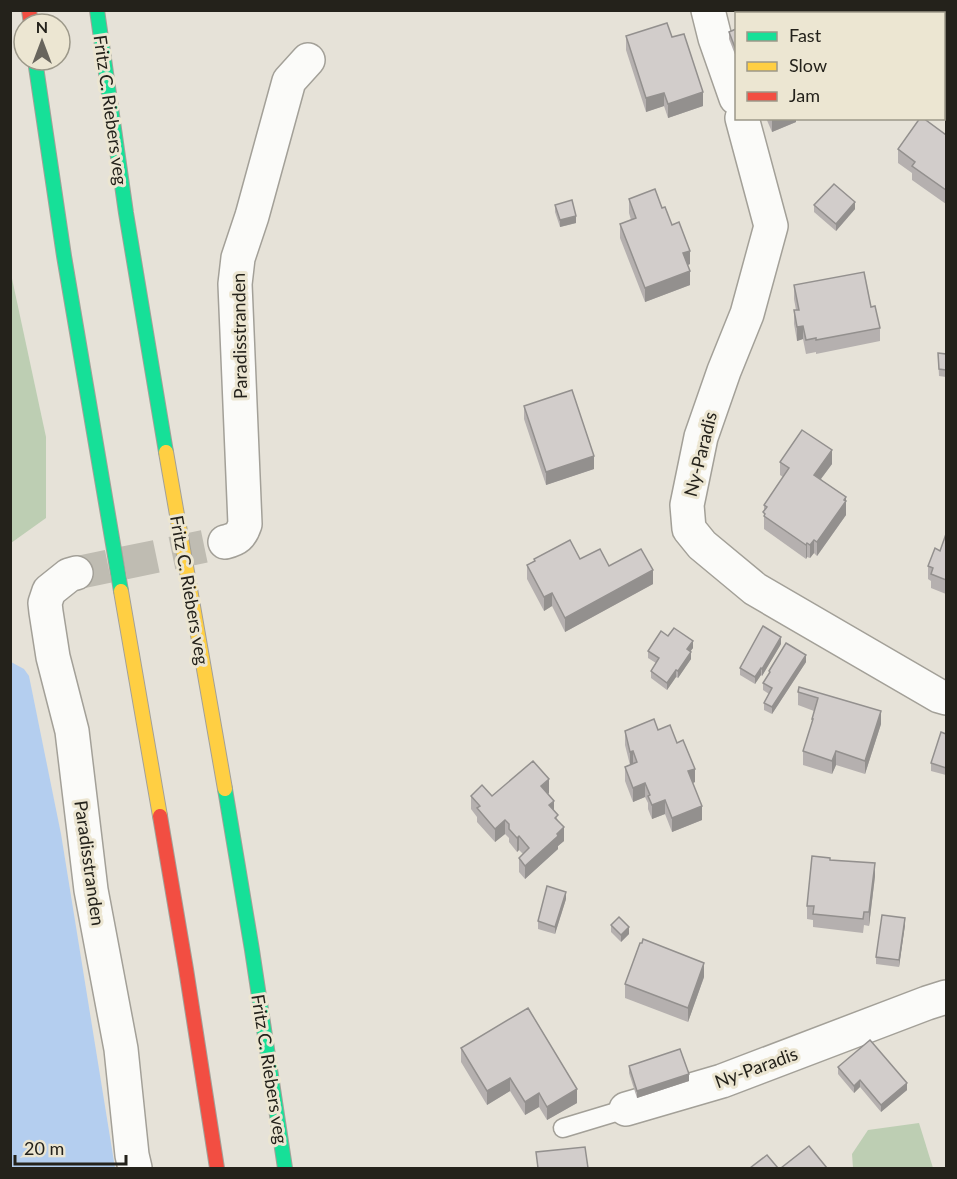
<svg xmlns="http://www.w3.org/2000/svg" width="957" height="1179" font-family="Lato,sans-serif">
<rect width="100%" height="100%" fill="#e6e2d8"/>
<g fill="#bdceb3">
<polygon points="11,274 46,437 46,518 11,543"/>
<polygon points="919,1123 933,1168 853,1168 852,1154 868,1130"/>
</g>
<polygon fill="#b4ceef" points="11,662 24,669 29,676 61,834 115,1168 11,1168"/>
<g fill="none" stroke-linecap="round" stroke-linejoin="round">
<polyline stroke="#bfbcb2" stroke-width="33" stroke-dasharray="33 16" stroke-linecap="butt" points="76,573 225,542"/>
<defs>
<polyline id="lane" points="563,1128 626,1109"/>
<g id="street">
<polyline points="708,10 715,38 736,98"/>
<polyline points="742,118 771,226 747,314 724,371 701,437 687,505 689,529 702,545 755,589 939,696 946,698"/>
<path d="M225 542C237 539 241 536 245 524L235 284 238 258 252 216 289 81 308 60"/>
<polyline points="76,573 69,575 49,591 45,603 46,612 53,657 72,731 91,890 121,1049 132,1155 135,1168"/>
<polyline points="626,1109 722,1081 927,1003 946,997"/>
</g>
<g id="fast">
<polyline points="97,10 126,213 166,452"/>
<polyline points="35,60 64,256 121,591"/>
<polyline points="225,789 252,950 285,1168"/>
</g>
<g id="slow">
<polyline points="166,452 225,789"/>
<polyline points="121,591 160,816"/>
</g>
<g id="jam">
<polyline points="29,10 31,24"/>
<polyline points="160,816 186,969 217,1168"/>
</g>
</defs>
<use href="#lane" stroke="#a3a098" stroke-width="21"/>
<use href="#street" stroke="#a3a098" stroke-width="36"/>
<use href="#fast" stroke="#a3a098" stroke-width="16"/>
<use href="#slow" stroke="#a3a098" stroke-width="16"/>
<use href="#jam" stroke="#a3a098" stroke-width="16"/>
<use href="#lane" stroke="#fbfbf9" stroke-width="18"/>
<use href="#street" stroke="#fbfbf9" stroke-width="33"/>
<use href="#fast" stroke="#16e098" stroke-width="14"/>
<use href="#slow" stroke="#ffcf43" stroke-width="14"/>
<use href="#jam" stroke="#f24e42" stroke-width="14"/>
</g>
<g fill="#b5b0af">
<polygon points="903,10 946,10 946,53 944,55 944,14 905,14"/>
<polygon points="736,29 736,57 729,39 729,32"/>
<polygon points="626,36 703,106 668,118 664,106 646,112 626,50"/>
<polygon points="766,118 796,118 796,122 772,132"/>
<polygon points="946,135 946,204 912,180 912,173 898,163 898,149"/>
<polygon points="629,199 662,208 672,225 690,264 688,265 690,285 645,302 620,238 620,224 631,220 629,213"/>
<polygon points="555,205 576,223 560,227 555,212"/>
<polygon points="814,205 855,209 836,231 814,212"/>
<polygon points="794,285 871,307 880,328 880,341 816,354 816,352 806,354 803,339 797,341 794,324 794,310 796,310 794,299"/>
<polygon points="938,353 946,354 946,377 939,376"/>
<polygon points="524,406 594,469 546,485 524,419"/>
<polygon points="780,462 832,464 821,479 846,510 846,515 817,556 814,553 810,558 807,557 806,559 764,529 764,505 783,477 780,475"/>
<polygon points="946,534 946,594 931,588 931,581 928,579 928,566 940,551"/>
<polygon points="534,559 580,559 609,566 653,584 565,632 552,606 544,611 527,579 527,565 534,561"/>
<polygon points="781,644 762,676 761,675 755,684 740,675 740,668"/>
<polygon points="693,648 690,651 691,659 678,678 676,677 667,690 651,678 651,671 656,663 648,658 648,651"/>
<polygon points="806,662 772,714 764,710 764,703 769,694 763,690 763,683 769,674 769,671"/>
<polygon points="799,687 881,724 865,774 836,765 832,774 803,765 803,751 812,724 812,719 814,711 798,705 798,692"/>
<polygon points="658,730 677,743 695,782 693,783 702,820 672,832 665,814 652,819 648,809 648,803 645,797 633,802 625,781 625,767 630,765 625,745 625,731"/>
<polygon points="946,734 946,775 931,771 931,763"/>
<polygon points="549,793 548,794 558,821 564,841 558,846 558,849 525,879 519,872 519,858 523,854 519,850 517,852 509,842 509,838 505,834 495,842 477,822 477,817 471,809 471,796 492,796"/>
<polygon points="830,860 875,876 869,926 864,925 863,933 813,927 813,920 807,919 807,906"/>
<polygon points="566,899 555,934 538,929 538,921"/>
<polygon points="611,925 629,934 621,942 611,932"/>
<polygon points="905,925 899,967 876,964 876,957"/>
<polygon points="704,977 688,1022 625,998 625,984"/>
<polygon points="461,1048 577,1103 547,1120 539,1107 525,1115 510,1091 487,1105 461,1062"/>
<polygon points="629,1066 689,1081 637,1098 629,1073"/>
<polygon points="838,1067 907,1090 881,1112 860,1087 854,1093 838,1074"/>
</g>
<g fill="#93908e">
<polygon points="751,10 760,10 751,14"/>
<polygon points="946,39 946,53 944,55 944,41"/>
<polygon points="703,92 703,106 668,118 668,104"/>
<polygon points="664,93 664,106 646,112 646,98"/>
<polygon points="772,118 796,118 796,122 772,132"/>
<polygon points="855,202 855,209 836,231 836,224"/>
<polygon points="576,216 576,223 560,227 560,220"/>
<polygon points="690,251 690,264 683,267 683,253"/>
<polygon points="690,271 690,285 645,302 645,288"/>
<polygon points="803,326 803,339 797,341 797,327"/>
<polygon points="832,450 832,464 814,488 814,475"/>
<polygon points="594,456 594,469 546,485 546,472"/>
<polygon points="846,497 846,515 817,556 817,542"/>
<polygon points="814,540 814,553 810,558 810,545"/>
<polygon points="807,543 807,557 806,559 806,545"/>
<polygon points="653,570 653,584 565,632 565,618"/>
<polygon points="552,593 552,606 544,611 544,597"/>
<polygon points="781,637 781,644 762,676 762,669"/>
<polygon points="693,641 693,648 687,656 687,649"/>
<polygon points="691,652 691,659 678,678 678,671"/>
<polygon points="806,655 806,662 772,714 772,707"/>
<polygon points="761,668 761,675 755,684 755,677"/>
<polygon points="676,670 676,677 667,690 667,683"/>
<polygon points="881,711 881,724 865,774 865,761"/>
<polygon points="633,751 633,764 630,766 630,752"/>
<polygon points="836,751 836,765 832,774 832,761"/>
<polygon points="695,769 695,782 688,785 688,771"/>
<polygon points="549,779 549,793 541,800 541,786"/>
<polygon points="645,783 645,797 633,802 633,788"/>
<polygon points="665,800 665,814 652,819 652,805"/>
<polygon points="554,801 554,815 549,805"/>
<polygon points="702,806 702,820 672,832 672,818"/>
<polygon points="505,820 505,834 495,842 495,829"/>
<polygon points="564,827 564,841 558,846 558,849 525,879 525,866"/>
<polygon points="519,836 519,850 517,852 517,838"/>
<polygon points="875,863 875,876 869,926 869,912"/>
<polygon points="566,892 566,899 555,934 555,927"/>
<polygon points="905,918 905,925 899,967 899,960"/>
<polygon points="629,927 629,934 621,942 621,935"/>
<polygon points="704,963 704,977 688,1022 688,1008"/>
<polygon points="689,1074 689,1081 637,1098 637,1091"/>
<polygon points="510,1078 510,1091 487,1105 487,1091"/>
<polygon points="860,1080 860,1087 854,1093 854,1086"/>
<polygon points="907,1083 907,1090 881,1112 881,1105"/>
<polygon points="577,1089 577,1103 547,1120 547,1107"/>
<polygon points="539,1093 539,1107 525,1115 525,1102"/>
</g>
<g fill="#d2cdcb" stroke="#93908e" stroke-width="1.5">
<polygon points="914,10 946,10 946,39 944,41 944,14 916,14"/>
<polygon points="667,23 672,37 684,34 703,92 668,104 664,93 646,98 626,36"/>
<polygon points="736,29 736,50 729,32"/>
<polygon points="920,118 923,118 946,135 946,190 912,166 915,162 898,149"/>
<polygon points="834,184 855,202 836,224 814,205"/>
<polygon points="655,189 662,208 665,207 672,225 679,222 690,251 683,253 690,271 645,288 620,224 636,218 629,199"/>
<polygon points="572,200 576,216 560,220 555,205"/>
<polygon points="864,272 871,307 875,306 880,328 816,340 816,338 806,340 803,326 797,327 794,310 799,310 794,285"/>
<polygon points="938,353 946,354 946,370 939,369"/>
<polygon points="572,390 594,456 546,472 524,406"/>
<polygon points="802,430 832,450 814,475 846,497 844,500 846,501 817,542 814,540 810,545 807,543 806,545 764,516 765,514 763,512 767,507 764,505 789,468 780,462"/>
<polygon points="946,534 946,580 931,574 933,568 928,566 935,548 940,551"/>
<polygon points="570,540 580,559 600,549 609,566 641,549 653,570 565,618 552,593 544,597 527,565 535,561 534,559"/>
<polygon points="763,626 781,637 762,669 761,668 755,677 740,668"/>
<polygon points="674,628 693,641 687,649 691,652 678,671 676,670 667,683 651,671 659,658 648,651 661,631 668,636"/>
<polygon points="786,643 806,655 772,707 764,703 772,688 763,683 770,672 769,671"/>
<polygon points="799,687 881,711 865,761 836,751 832,761 803,751 813,719 812,719 818,698 798,692"/>
<polygon points="654,719 658,730 670,725 677,743 683,740 695,769 688,771 702,806 672,818 665,800 652,805 648,796 650,795 645,783 633,788 625,767 637,762 633,751 630,752 625,731"/>
<polygon points="941,732 946,734 946,768 931,763"/>
<polygon points="533,761 549,779 541,786 554,801 549,805 558,815 555,818 564,827 557,834 558,836 525,866 519,858 529,848 519,836 517,838 509,829 509,824 505,820 495,829 477,808 480,806 471,796 482,785 492,796"/>
<polygon points="812,856 830,858 830,860 875,863 869,912 864,912 863,919 813,914 814,906 807,906"/>
<polygon points="547,886 566,892 555,927 538,921"/>
<polygon points="882,915 905,918 899,960 876,957"/>
<polygon points="619,917 629,927 621,935 611,925"/>
<polygon points="643,939 704,963 688,1008 625,984 640,943 642,943"/>
<polygon points="528,1008 577,1089 547,1107 539,1093 525,1102 510,1078 487,1091 461,1048"/>
<polygon points="870,1040 907,1083 881,1105 860,1080 854,1086 838,1067"/>
<polygon points="680,1049 689,1074 637,1091 629,1066"/>
<polygon points="809,1146 827,1168 781,1168"/>
<polygon points="585,1147 588,1168 538,1168 536,1152"/>
<polygon points="767,1155 778,1168 750,1168"/>
</g>
<g text-anchor="middle" dominant-baseline="central" stroke-width="6" stroke-linejoin="round" paint-order="stroke">
<g font-size="18" fill="#24221b" stroke="#ece6d2">
<text transform="translate(111 110) rotate(82)">Fritz C. Riebers veg</text>
<text transform="translate(239 336) rotate(-91)">Paradisstranden</text>
<text transform="translate(700 454) rotate(-76)">Ny-Paradis</text>
<text transform="translate(190 590) rotate(80)">Fritz C. Riebers veg</text>
<text transform="translate(90 863) rotate(82)">Paradisstranden</text>
<text transform="translate(756 1067) rotate(-20)">Ny-Paradis</text>
<text transform="translate(270 1069) rotate(81)">Fritz C. Riebers veg</text>
</g>
</g>
<rect width="957" height="1179" fill="none" stroke="#24221b" stroke-width="24"/>
<rect x="735" y="12" width="210" height="108" fill="#ece6d2" stroke="#9c9889" stroke-width="1.5"/>
<rect x="747" y="32" width="30" height="9" fill="#16e098" stroke="#9c9889" stroke-width="1.5"/>
<text x="789" y="42" font-size="18" fill="#24221b">Fast</text>
<rect x="747" y="62" width="30" height="9" fill="#ffcf43" stroke="#9c9889" stroke-width="1.5"/>
<text x="789" y="72" font-size="18" fill="#24221b">Slow</text>
<rect x="747" y="92" width="30" height="9" fill="#f24e42" stroke="#9c9889" stroke-width="1.5"/>
<text x="789" y="102" font-size="18" fill="#24221b">Jam</text>
<g transform="translate(42 42)"><circle r="28" fill="#ece6d2" stroke="#9c9889" stroke-width="1.5"/>
<path d="M0-4.5L10 22L0 15L-10 22Z" fill="#68655d"/>
<text y="-9" font-size="16" font-weight="bold" text-anchor="middle" fill="#24221b">N</text>
</g>
<path d="M15 1155v9h111v-9" fill="none" stroke="#24221b" stroke-width="3"/>
<text x="24" y="1155" font-size="18" fill="#24221b" stroke="#ece6d2" stroke-width="4.5" paint-order="stroke">20 m</text>
</svg>
